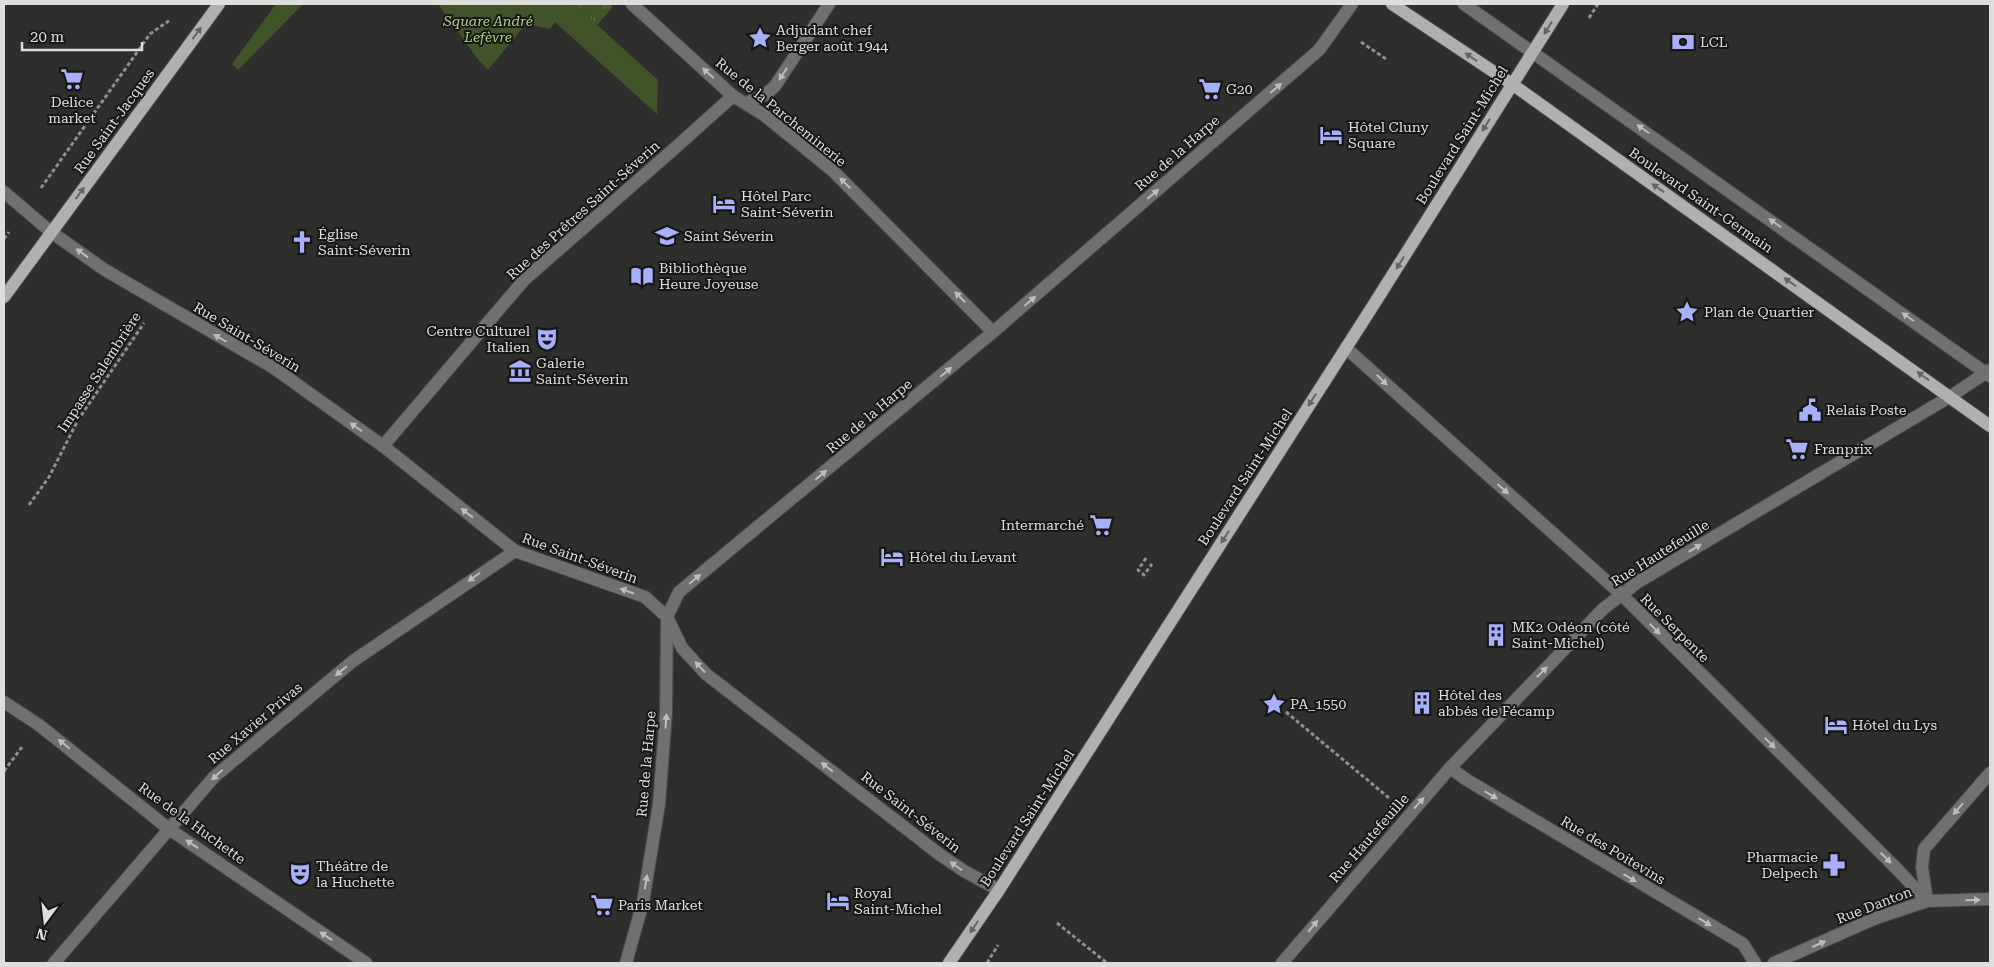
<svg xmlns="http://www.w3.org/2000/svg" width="1994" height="967" font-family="'Roboto Serif',serif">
<defs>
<pattern id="grass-tufts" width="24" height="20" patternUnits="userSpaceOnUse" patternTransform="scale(1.25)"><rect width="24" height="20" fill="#415429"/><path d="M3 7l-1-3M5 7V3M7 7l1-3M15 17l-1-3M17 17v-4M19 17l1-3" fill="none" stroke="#5c6c48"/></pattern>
</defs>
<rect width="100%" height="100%" fill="#2e2f2d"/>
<polygon fill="url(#grass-tufts)" points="574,4 609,4 613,7 597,25"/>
<g fill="#415429">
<polygon points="276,4 303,4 238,70 232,64"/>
<polygon points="438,4 574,4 658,80 657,114 555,22 550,29 526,24 488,70 477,58"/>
</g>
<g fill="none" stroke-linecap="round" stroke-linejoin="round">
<defs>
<g id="minor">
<polyline points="632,4 733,96 764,115 832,170 993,332"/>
<polyline points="1464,4 1990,376"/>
<polyline points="746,103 765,95 775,86 829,4"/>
<polyline points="4,192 51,232 105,270 274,368 383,446 515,551 645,597 667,617 682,648 706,674 939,854 964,871 999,890"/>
<polyline points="1346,348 1621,594 1897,869 1927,901"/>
<polyline points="383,446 524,280 675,148 733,96"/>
<polyline points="4,702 39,725 169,829 366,963"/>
<polyline points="1450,768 1467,780 1743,944 1755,963"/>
<polyline points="1927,901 1922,867 1924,849 1990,773"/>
<polyline points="54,963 214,777 353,661 515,551"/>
<polyline points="626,963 643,902 659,804 666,713 667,617 679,592 993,332 1319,50 1352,4"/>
<polyline points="1282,963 1450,768 1603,609 1638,582 1951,396 1990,370"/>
<polyline points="1774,963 1876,918 1927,901 1990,899"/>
</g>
<g id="major">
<polyline points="1392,4 1512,84 1990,426"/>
<polyline points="4,297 219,4"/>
<polyline points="949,963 999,890 1376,301 1563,4"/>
</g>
</defs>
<use href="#minor" stroke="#4a4b49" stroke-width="14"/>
<use href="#major" stroke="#4a4b49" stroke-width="14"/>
<g stroke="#8e8f8d" stroke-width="3" stroke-dasharray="4 2.5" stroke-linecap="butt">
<polyline points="1589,18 1598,4"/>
<polyline points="1361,42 1386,59"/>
<polyline points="41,188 150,34 170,20"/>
<polyline points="4,239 9,232"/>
<polyline points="29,505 49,477 78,420 144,323"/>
<polyline points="1146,558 1138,570 1144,575 1152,564"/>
<polyline points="1286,712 1389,798"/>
<polyline points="4,771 22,747"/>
<polyline points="1057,923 1107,963"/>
<polyline points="987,963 998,945"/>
</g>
<use href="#minor" stroke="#70706f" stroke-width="12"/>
<use href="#major" stroke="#b0b1af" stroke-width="12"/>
</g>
<defs><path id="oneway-solid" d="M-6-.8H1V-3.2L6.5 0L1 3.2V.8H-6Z" transform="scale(1.25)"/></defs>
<g fill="#646462">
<use href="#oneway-solid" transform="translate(1548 28) rotate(122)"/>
<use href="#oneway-solid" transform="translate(197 33) rotate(-54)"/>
<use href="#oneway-solid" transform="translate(1471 57) rotate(-146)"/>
<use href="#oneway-solid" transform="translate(1486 125) rotate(122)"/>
<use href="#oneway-solid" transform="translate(1658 188) rotate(-145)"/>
<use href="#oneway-solid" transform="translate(80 193) rotate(-54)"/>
<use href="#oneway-solid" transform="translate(1400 263) rotate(122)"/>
<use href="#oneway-solid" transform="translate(1790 282) rotate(-145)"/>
<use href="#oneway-solid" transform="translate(1923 376) rotate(-145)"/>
<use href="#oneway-solid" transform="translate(1312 400) rotate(123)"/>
<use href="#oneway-solid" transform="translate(1225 537) rotate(123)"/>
<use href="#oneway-solid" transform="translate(974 927) rotate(124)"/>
</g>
<g fill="#bdbebc">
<use href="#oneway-solid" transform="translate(708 73) rotate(-138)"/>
<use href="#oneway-solid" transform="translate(783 74) rotate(123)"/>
<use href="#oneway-solid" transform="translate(1276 88) rotate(-41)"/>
<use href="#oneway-solid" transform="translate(1643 129) rotate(-145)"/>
<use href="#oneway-solid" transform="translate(845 183) rotate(-135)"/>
<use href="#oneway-solid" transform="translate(1153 194) rotate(-41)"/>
<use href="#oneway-solid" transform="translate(1775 223) rotate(-145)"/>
<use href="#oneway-solid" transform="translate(82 253) rotate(-144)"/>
<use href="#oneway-solid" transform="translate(960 297) rotate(-135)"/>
<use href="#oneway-solid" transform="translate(1030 301) rotate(-41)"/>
<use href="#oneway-solid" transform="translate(1908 317) rotate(-145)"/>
<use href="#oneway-solid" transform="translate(220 338) rotate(-150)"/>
<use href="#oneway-solid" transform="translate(946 372) rotate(-40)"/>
<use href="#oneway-solid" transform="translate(1382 380) rotate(44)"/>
<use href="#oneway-solid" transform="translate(356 427) rotate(-145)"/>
<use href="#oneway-solid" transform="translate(821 475) rotate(-40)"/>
<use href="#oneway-solid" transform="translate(1503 489) rotate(42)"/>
<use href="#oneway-solid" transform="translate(467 513) rotate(-142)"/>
<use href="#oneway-solid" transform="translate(1695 548) rotate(-31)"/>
<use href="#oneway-solid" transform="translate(474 577) rotate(145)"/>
<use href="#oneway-solid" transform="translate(695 579) rotate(-40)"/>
<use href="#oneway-solid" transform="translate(627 591) rotate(-160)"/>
<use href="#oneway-solid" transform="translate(1655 629) rotate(45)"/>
<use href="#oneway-solid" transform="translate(700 667) rotate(-133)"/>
<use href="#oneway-solid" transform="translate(341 671) rotate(140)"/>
<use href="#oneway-solid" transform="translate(1542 672) rotate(-46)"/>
<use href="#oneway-solid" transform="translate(666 721) rotate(-86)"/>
<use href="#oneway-solid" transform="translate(1770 743) rotate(45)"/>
<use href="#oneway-solid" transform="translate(64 744) rotate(-141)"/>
<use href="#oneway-solid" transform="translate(827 767) rotate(-142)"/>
<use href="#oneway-solid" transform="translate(217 775) rotate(137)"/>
<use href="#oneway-solid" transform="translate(1491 795) rotate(31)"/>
<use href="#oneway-solid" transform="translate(1419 803) rotate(-48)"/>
<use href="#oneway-solid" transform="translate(1958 809) rotate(131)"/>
<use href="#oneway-solid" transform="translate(192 844) rotate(-146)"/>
<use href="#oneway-solid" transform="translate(1886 858) rotate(45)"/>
<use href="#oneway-solid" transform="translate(956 866) rotate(-145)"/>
<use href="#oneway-solid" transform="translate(1630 878) rotate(31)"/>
<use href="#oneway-solid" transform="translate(646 882) rotate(-81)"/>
<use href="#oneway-solid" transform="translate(1973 900) rotate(-2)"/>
<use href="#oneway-solid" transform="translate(1705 922) rotate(31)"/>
<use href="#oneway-solid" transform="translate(1313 926) rotate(-50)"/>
<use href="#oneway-solid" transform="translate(326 936) rotate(-146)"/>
<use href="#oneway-solid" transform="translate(1819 944) rotate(-24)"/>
</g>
<defs>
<symbol id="sight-bare" viewBox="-9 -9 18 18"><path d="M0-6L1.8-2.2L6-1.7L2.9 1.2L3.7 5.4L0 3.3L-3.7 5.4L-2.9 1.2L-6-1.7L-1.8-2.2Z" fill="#a8b0fc" stroke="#171716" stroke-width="2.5" paint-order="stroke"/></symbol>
<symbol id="bank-bare" viewBox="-9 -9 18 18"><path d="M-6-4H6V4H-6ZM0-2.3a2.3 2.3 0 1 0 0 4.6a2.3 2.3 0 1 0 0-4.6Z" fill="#a8b0fc" stroke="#171716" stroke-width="2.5" paint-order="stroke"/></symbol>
<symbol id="supermarket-bare" viewBox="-9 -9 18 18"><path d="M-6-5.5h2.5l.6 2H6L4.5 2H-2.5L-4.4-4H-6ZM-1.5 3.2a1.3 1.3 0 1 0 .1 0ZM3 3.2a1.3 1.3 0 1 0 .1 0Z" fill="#a8b0fc" stroke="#171716" stroke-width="2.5" paint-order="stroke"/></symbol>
<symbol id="hotel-bare" viewBox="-9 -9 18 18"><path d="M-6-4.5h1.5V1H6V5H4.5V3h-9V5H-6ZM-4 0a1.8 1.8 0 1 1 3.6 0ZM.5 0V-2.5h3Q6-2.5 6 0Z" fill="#a8b0fc" stroke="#171716" stroke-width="2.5" paint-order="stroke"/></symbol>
<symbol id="school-bare" viewBox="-9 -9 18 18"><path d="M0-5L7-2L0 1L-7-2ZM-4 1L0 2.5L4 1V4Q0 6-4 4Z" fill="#a8b0fc" stroke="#171716" stroke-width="2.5" paint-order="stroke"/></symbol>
<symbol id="church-bare" viewBox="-9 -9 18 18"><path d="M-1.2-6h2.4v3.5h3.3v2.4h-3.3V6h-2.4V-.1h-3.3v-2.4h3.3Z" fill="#a8b0fc" stroke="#171716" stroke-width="2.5" paint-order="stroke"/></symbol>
<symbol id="library-bare" viewBox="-9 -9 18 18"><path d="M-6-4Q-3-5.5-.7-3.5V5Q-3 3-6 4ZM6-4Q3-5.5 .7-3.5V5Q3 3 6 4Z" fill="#a8b0fc" stroke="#171716" stroke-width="2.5" paint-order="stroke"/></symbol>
<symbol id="theatre-bare" viewBox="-9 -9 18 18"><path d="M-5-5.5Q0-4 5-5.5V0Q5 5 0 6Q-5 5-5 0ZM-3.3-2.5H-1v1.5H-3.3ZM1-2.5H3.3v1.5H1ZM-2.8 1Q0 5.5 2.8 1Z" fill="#a8b0fc" stroke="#171716" stroke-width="2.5" paint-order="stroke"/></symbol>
<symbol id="museum-bare" viewBox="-9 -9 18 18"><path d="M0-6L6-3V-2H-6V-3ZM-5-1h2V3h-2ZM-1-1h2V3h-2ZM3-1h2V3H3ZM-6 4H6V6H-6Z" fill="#a8b0fc" stroke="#171716" stroke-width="2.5" paint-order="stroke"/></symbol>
<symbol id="civic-bare" viewBox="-9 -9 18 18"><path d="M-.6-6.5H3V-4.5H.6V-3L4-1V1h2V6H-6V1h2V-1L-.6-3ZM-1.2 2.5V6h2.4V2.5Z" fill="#a8b0fc" stroke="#171716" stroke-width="2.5" paint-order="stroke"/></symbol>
<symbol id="building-bare" viewBox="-9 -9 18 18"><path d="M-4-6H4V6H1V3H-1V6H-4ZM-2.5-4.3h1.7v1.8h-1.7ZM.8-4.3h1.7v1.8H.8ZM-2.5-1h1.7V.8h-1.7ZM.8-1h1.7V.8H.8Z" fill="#a8b0fc" stroke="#171716" stroke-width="2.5" paint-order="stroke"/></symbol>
<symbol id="pharmacy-bare" viewBox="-9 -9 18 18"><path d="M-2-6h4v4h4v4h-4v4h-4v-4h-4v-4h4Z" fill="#a8b0fc" stroke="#171716" stroke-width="2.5" paint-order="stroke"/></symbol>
</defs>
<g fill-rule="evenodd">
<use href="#sight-bare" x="744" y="22" width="32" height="32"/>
<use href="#bank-bare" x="1667" y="26" width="32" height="32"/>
<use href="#supermarket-bare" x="56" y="63" width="32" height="32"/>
<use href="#supermarket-bare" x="1194" y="73" width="32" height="32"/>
<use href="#hotel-bare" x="1315" y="119" width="32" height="32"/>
<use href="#hotel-bare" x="708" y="188" width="32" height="32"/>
<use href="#school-bare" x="651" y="220" width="32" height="32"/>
<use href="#church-bare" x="286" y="226" width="32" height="32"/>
<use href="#library-bare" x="626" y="260" width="32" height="32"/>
<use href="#sight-bare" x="1671" y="296" width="32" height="32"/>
<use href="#theatre-bare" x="531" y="323" width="32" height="32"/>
<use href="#museum-bare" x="504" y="355" width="32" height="32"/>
<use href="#civic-bare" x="1794" y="394" width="32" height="32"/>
<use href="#supermarket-bare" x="1781" y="433" width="32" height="32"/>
<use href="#supermarket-bare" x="1085" y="509" width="32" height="32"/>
<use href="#hotel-bare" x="876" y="541" width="32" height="32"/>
<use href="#building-bare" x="1480" y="619" width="32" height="32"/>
<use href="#building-bare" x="1406" y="687" width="32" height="32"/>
<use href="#sight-bare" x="1258" y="688" width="32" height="32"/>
<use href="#hotel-bare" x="1820" y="709" width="32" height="32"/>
<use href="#pharmacy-bare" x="1818" y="849" width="32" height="32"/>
<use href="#theatre-bare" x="284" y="858" width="32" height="32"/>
<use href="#hotel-bare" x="822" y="885" width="32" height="32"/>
<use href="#supermarket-bare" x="586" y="889" width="32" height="32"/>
</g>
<g text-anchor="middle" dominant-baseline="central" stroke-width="4" stroke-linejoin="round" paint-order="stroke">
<g font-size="14" font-style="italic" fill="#abd081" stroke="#171716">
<text x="488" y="21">Square André<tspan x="488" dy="16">Lefèvre</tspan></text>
</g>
<g font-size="14" fill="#dedfdd" stroke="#171716" text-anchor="start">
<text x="776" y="30">Adjudant chef<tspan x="776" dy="16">Berger août 1944</tspan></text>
<text x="1700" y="42">LCL</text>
<text x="1226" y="89">G20</text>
<text x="72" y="102" text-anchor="middle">Delice<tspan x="72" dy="16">market</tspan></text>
<text x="1348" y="127">Hôtel Cluny<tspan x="1348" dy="16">Square</tspan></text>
<text x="741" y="196">Hôtel Parc<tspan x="741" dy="16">Saint-Séverin</tspan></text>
<text x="318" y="234">Église<tspan x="318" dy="16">Saint-Séverin</tspan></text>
<text x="684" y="236">Saint Séverin</text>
<text x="659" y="268">Bibliothèque<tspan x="659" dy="16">Heure Joyeuse</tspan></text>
<text x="1704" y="312">Plan de Quartier</text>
<text x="530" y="331" text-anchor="end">Centre Culturel<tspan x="530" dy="16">Italien</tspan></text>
<text x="536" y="363">Galerie<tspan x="536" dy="16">Saint-Séverin</tspan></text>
<text x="1826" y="410">Relais Poste</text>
<text x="1814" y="449">Franprix</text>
<text x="1084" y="525" text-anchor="end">Intermarché</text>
<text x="909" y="557">Hôtel du Levant</text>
<text x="1512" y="627">MK2 Odéon (côté<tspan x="1512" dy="16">Saint-Michel)</tspan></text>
<text x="1438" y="695">Hôtel des<tspan x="1438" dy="16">abbés de Fécamp</tspan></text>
<text x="1290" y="704">PA_1550</text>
<text x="1852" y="725">Hôtel du Lys</text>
<text x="1818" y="857" text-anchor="end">Pharmacie<tspan x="1818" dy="16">Delpech</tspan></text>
<text x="316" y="866">Théâtre de<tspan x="316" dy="16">la Huchette</tspan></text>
<text x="854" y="893">Royal<tspan x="854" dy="16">Saint-Michel</tspan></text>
<text x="618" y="905">Paris Market</text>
</g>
<g font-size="14" fill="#dedfdd" stroke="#171716">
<text transform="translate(781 112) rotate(39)">Rue de la Parcheminerie</text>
<text transform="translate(114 121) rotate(-54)">Rue Saint-Jacques</text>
<text transform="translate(1462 135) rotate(-58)">Boulevard Saint-Michel</text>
<text transform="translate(1177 153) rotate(-41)">Rue de la Harpe</text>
<text transform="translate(1701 200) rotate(35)">Boulevard Saint-Germain</text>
<text transform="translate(583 210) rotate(-42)">Rue des Prêtres Saint-Séverin</text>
<text transform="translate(247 337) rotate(31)">Rue Saint-Séverin</text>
<text transform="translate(99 372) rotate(-57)">Impasse Salembrière</text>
<text transform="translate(869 416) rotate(-40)">Rue de la Harpe</text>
<text transform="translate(1245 477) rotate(-57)">Boulevard Saint-Michel</text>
<text transform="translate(1660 553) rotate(-32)">Rue Hautefeuille</text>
<text transform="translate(580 558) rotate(20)">Rue Saint-Séverin</text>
<text transform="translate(1675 628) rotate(45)">Rue Serpente</text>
<text transform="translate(255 723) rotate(-40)">Rue Xavier Privas</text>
<text transform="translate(646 764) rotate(-85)">Rue de la Harpe</text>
<text transform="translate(911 812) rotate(38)">Rue Saint-Séverin</text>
<text transform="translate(1027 818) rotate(-57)">Boulevard Saint-Michel</text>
<text transform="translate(192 823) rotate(36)">Rue de la Huchette</text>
<text transform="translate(1369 838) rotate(-49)">Rue Hautefeuille</text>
<text transform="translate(1613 850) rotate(31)">Rue des Poitevins</text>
<text transform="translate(1874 905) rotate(-21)">Rue Danton</text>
</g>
</g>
<rect width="1994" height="967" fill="none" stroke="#dedfdd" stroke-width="10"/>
<g transform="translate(45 922) rotate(195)" stroke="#171716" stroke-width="4" paint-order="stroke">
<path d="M0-4L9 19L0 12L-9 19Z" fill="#dedfdd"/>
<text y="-8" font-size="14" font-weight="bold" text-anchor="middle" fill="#dedfdd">N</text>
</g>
<path d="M22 42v8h120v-8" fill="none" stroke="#dedfdd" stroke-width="2.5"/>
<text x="30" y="42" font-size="15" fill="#dedfdd" stroke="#171716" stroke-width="4" paint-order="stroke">20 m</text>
</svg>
